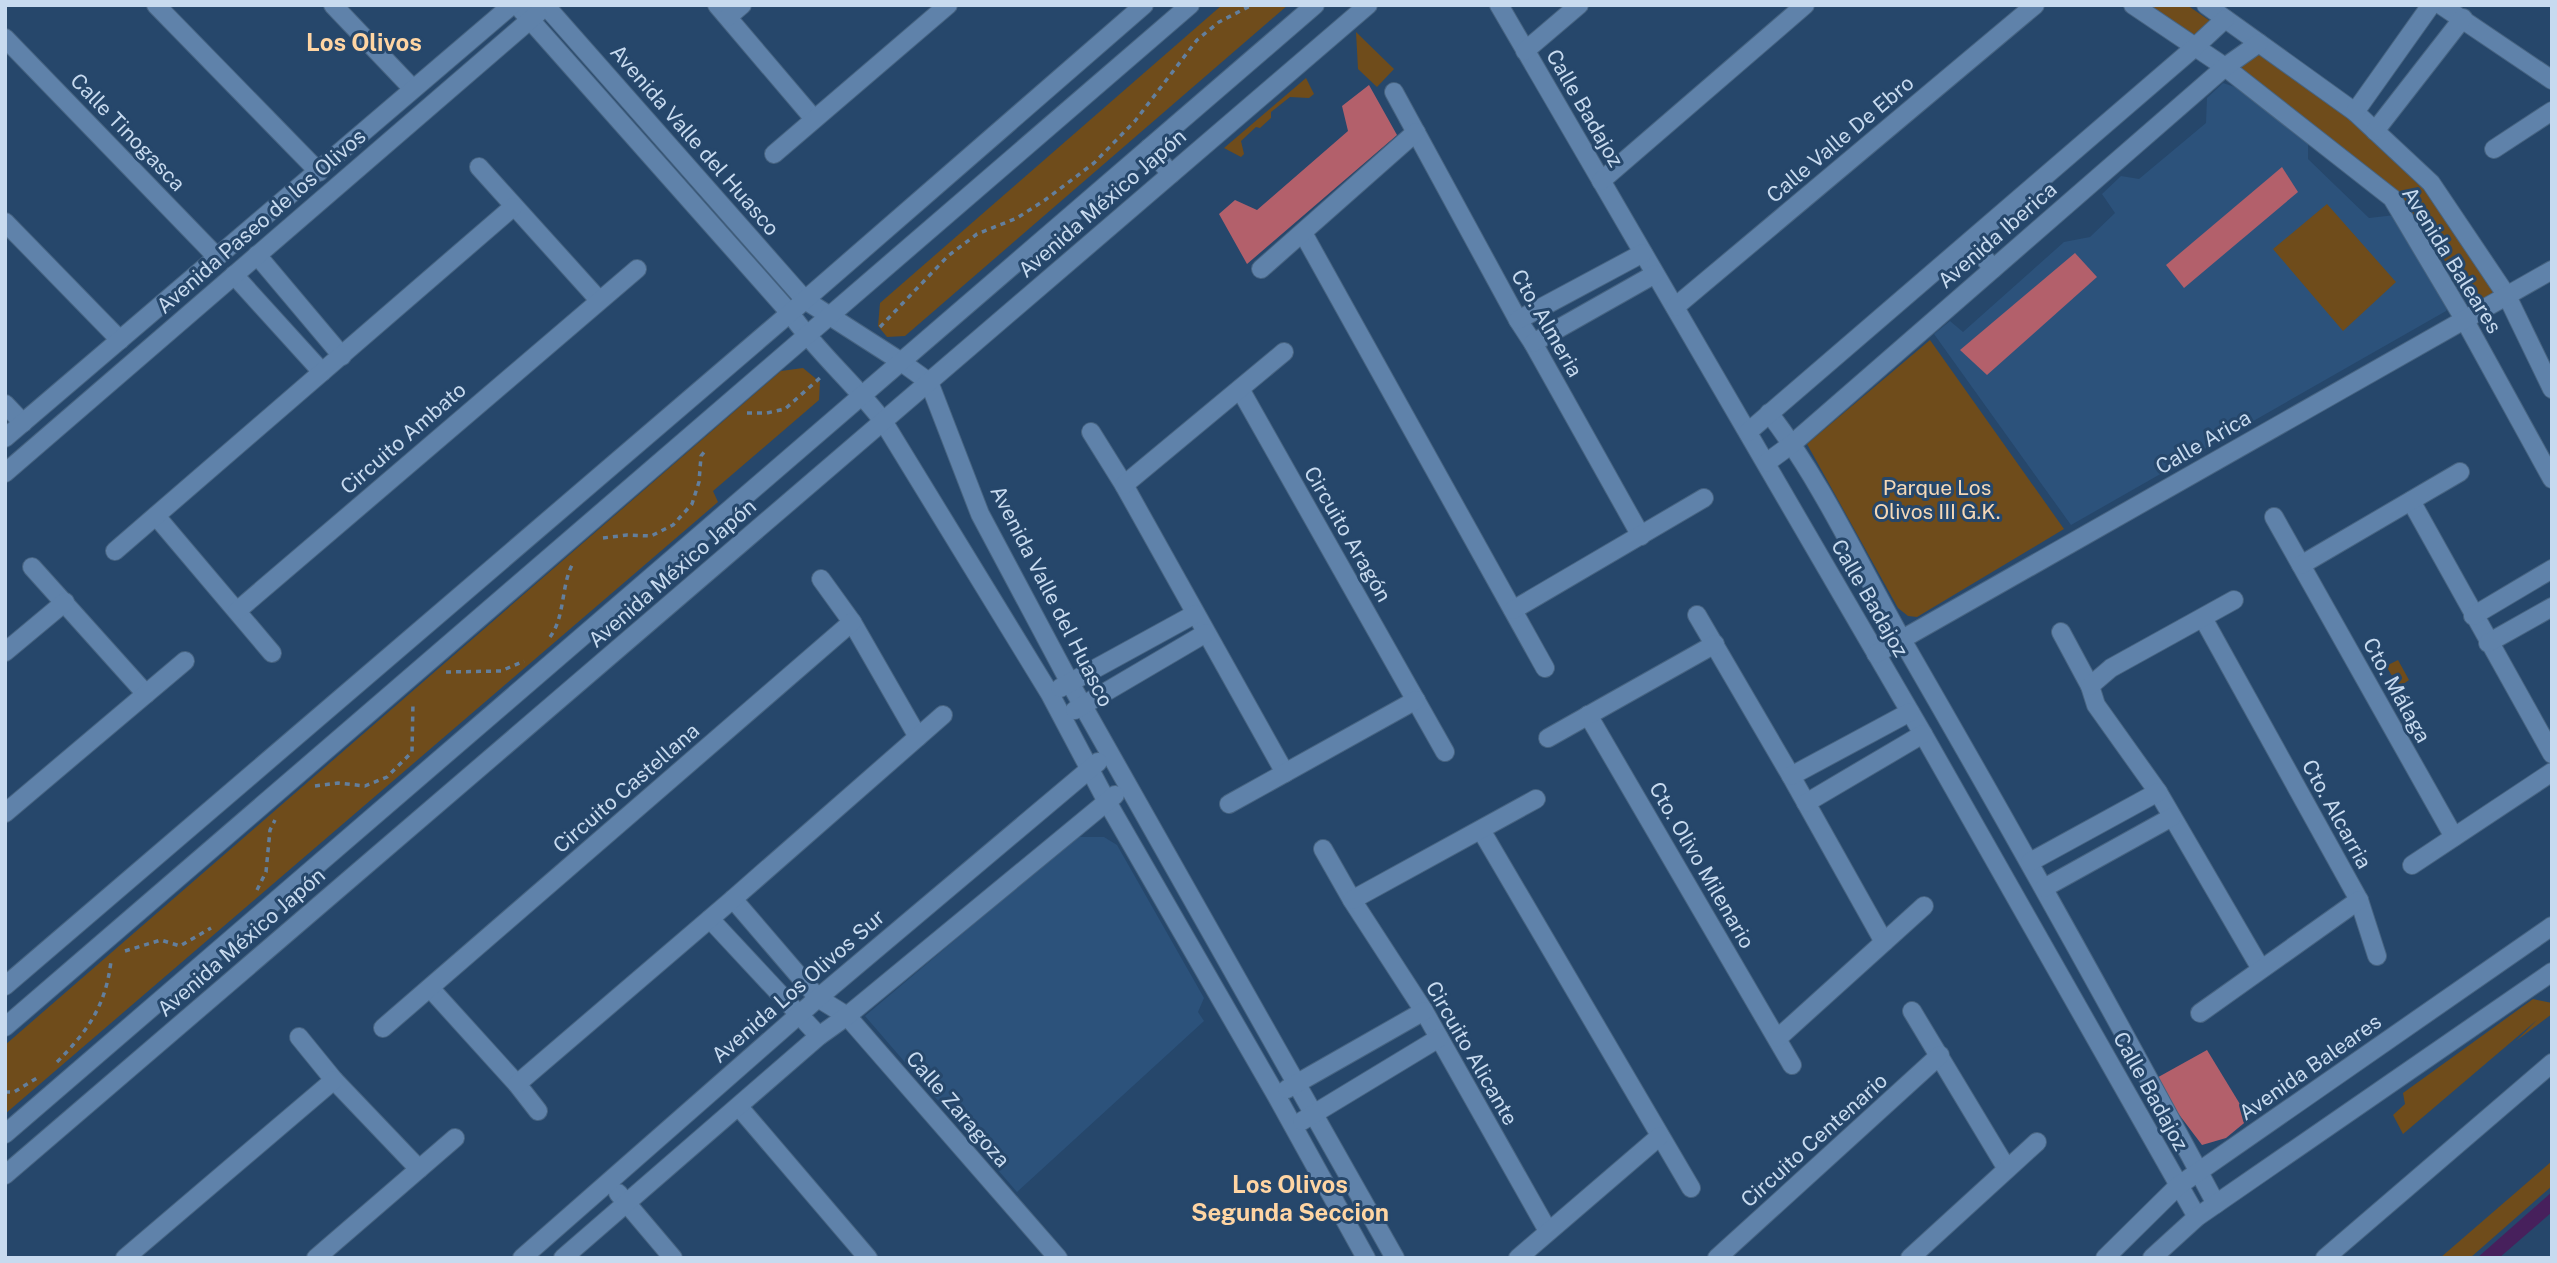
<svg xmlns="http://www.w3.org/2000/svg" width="2557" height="1263" font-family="'Public Sans',sans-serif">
<rect width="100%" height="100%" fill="#26476b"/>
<g fill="#2c527b">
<polygon points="2223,83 2238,88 2308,142 2308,159 2369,218 2395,215 2449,305 2446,311 2071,525 1934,334 1950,321 1963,332 2064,242 2090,237 2115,213 2102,194 2121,176 2139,179 2206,123 2207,98"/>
<polygon points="1077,837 1104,837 1117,845 1204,998 1198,1012 1204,1021 1017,1192 865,1016"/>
</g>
<g fill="#6f4c1b">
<polygon points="1222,5 1288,5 905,336 887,337 878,326 880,303"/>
<polygon points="2149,5 2187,5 2213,23 2199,40"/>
<polygon points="1356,32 1394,69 1377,87 1358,69"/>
<polygon points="2260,50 2329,100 2427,184 2508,290 2478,304 2395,196 2235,71"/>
<polygon points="1306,78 1314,94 1309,98 1290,97 1271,112 1271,118 1260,128 1256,127 1241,141 1244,154 1241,157 1224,148"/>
<polygon points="2327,204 2396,282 2343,331 2273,249"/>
<polygon points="1930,340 2064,529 1917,617 1908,616 1898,608 1807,444"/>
<polygon points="803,368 820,382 819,400 713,491 718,502 5,1114 5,1045 781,371"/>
<polygon points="2398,660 2409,680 2399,687 2386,666"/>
<polygon points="2533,999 2552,1003 2552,1014 2516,1041 2537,1020 2403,1134 2393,1115 2405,1104 2403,1093"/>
<polygon points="2552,1161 2552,1186 2470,1258 2440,1258"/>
</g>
<polygon fill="#47205c" points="2552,1192 2552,1212 2499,1258 2477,1258"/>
<g fill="#b3606b">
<polygon points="1369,85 1397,135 1247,264 1219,214 1235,200 1257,210 1348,131 1342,106"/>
<polygon points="2282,167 2298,192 2184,288 2166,265"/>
<polygon points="2075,253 2097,277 1987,375 1960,350"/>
<polygon points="2207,1050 2249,1119 2226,1138 2202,1145 2153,1080"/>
</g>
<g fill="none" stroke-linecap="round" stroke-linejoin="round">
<defs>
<g id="minor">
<polyline points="156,5 319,172"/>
<polyline points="333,5 413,89"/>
<path d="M517 5 790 313C817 352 854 383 883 421L1050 694 1106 800 1276 1095 1366 1258"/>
<polyline points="545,5 805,300 900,361 929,382 980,514 1070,683 1395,1258"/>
<polyline points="717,5 814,119"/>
<polyline points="1499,5 1923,734 2197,1217"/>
<polyline points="2133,5 2225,67 2392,198 2464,319 2552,479"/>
<polyline points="2206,5 2355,112 2431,183 2507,296 2552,389"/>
<polyline points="2441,5 2552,80"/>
<polyline points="728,17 742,5"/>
<polyline points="5,38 217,257"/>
<polyline points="1525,51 1579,5"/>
<polyline points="1394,92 1518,320 1533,343 1641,536"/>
<polyline points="2355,112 2431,5"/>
<polyline points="2375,131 2463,18"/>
<polyline points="1149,148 1171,174"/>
<polyline points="2494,149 2552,111"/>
<polyline points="774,154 948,5"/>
<polyline points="479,167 599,300"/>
<polyline points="1601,181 1805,5"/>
<polyline points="5,222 120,340"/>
<polyline points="1303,233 1545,668"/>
<polyline points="1971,241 1993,269"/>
<polyline points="257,255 342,356"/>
<polyline points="1261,269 1416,132"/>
<polyline points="234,275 322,372"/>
<polyline points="1675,307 2035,5"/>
<polyline points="1518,320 1643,253"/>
<polyline points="1533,343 1655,274"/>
<polyline points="1240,389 1445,752"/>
<polyline points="5,404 23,423"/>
<path d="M1769 413C1825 486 1863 573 1909 652 2014 834 2117 1018 2216 1204"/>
<polyline points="1091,432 1124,485 1285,773"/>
<polyline points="1748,432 2195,47 2225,19"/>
<polyline points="5,438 512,5"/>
<polyline points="1766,463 1792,444 2225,67 2259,43"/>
<polyline points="5,473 538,13"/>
<polyline points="1124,485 1284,352"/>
<polyline points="2411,501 2552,754"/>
<polyline points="156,516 272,653"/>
<polyline points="2274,517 2454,837"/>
<polyline points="115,551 513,207"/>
<polyline points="2301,565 2460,472"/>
<polyline points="32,567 146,694"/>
<polyline points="821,579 852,622 918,737"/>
<polyline points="1513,610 1704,498"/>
<polyline points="237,611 637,269"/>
<polyline points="1697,615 1791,776 1884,942"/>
<polyline points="2473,616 2552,569"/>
<polyline points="2203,618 2359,900 2377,956"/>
<polyline points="2061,632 2090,686 2096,705 2158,792 2261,969"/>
<polyline points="2488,643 2552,607"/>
<polyline points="5,652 65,602"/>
<polyline points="1876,654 2552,270"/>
<polyline points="2090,686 2111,668 2234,600"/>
<polyline points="1060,688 1195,614"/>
<polyline points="1075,710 1206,633"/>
<polyline points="1588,715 1792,1065"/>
<polyline points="1548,738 1715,644"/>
<polyline points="1791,776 1910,712"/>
<polyline points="1806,803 1923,734"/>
<polyline points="1229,804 1416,700"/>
<polyline points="5,813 185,661"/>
<polyline points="1481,830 1691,1188"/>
<polyline points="1323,849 1352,900 1424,1011 1548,1231"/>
<polyline points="2030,862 2158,792"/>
<polyline points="2412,865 2552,772"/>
<polyline points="2044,888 2172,817"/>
<polyline points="733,899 818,998 847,1016 1058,1258"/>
<polyline points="1352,900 1536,799"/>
<polyline points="710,919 819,1036"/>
<polyline points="5,986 790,313 1144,5"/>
<polyline points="430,988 517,1084 538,1111"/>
<polyline points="1912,1011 2007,1169"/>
<polyline points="2200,1013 2359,900"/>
<polyline points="5,1027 1190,5"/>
<polyline points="383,1028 852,622"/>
<polyline points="299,1037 334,1080 419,1169"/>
<polyline points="1778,1038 1924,906"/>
<polyline points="517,1084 733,899 943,715"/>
<polyline points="1287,1089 1424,1011"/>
<polyline points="739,1107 868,1258"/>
<polyline points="1302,1121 1439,1038"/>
<polyline points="5,1134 1315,5"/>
<polyline points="5,1175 1368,5"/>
<polyline points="618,1193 673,1258"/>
<polyline points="125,1258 334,1080"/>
<polyline points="316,1258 455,1138"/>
<polyline points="522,1258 818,998 1098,762"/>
<polyline points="563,1258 819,1036 847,1016 1115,795"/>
<polyline points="1518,1258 1660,1136"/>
<polyline points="1717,1258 1940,1055"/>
<polyline points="1910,1258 2037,1142"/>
<polyline points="2105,1258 2178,1186 2552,926"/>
<polyline points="2152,1258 2197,1217 2552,972"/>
<polyline points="2325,1258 2552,1063"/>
</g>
</defs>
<use href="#minor" stroke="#476482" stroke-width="20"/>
<g stroke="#637f9d" stroke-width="3.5" stroke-dasharray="5 5" stroke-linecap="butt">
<polyline points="880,327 948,256 977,234 1017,218 1045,200 1094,163 1135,121 1197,40 1219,22 1252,5"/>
<polyline points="747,413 767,413 785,409 821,377"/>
<polyline points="603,538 627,535 651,536 673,525 692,504 699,482 701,456 705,451"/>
<path d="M550 637C565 617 561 587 572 565"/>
<polyline points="446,672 501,671 524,661"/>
<polyline points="315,786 338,783 365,786 387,777 412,752 413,702"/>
<polyline points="257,890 266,872 270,830 275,820"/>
<polyline points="125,951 161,940 180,946 211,928"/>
<path d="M57 1062C88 1031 106 1005 111 961"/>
<polyline points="5,1092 14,1092 37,1078"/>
</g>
<use href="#minor" stroke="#5f82aa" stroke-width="18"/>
</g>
<g text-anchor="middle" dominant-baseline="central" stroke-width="6" stroke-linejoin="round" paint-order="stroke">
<g font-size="21" fill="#c7daef" stroke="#26476b">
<text transform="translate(1585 108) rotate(60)">Calle Badajoz</text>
<text transform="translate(128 132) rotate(46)">Calle Tinogasca</text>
<text transform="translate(1840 139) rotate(-40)">Calle Valle De Ebro</text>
<text transform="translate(695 140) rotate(49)">Avenida Valle del Huasco</text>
<text transform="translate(1102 203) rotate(-41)">Avenida México Japón</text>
<text transform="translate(261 221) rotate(-41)">Avenida Paseo de los Olivos</text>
<text transform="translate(1997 235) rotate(-41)">Avenida Iberica</text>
<text transform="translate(2452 260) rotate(58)">Avenida Baleares</text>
<text transform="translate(1547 323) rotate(60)">Cto. Almeria</text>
<text transform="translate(403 438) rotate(-41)">Circuito Ambato</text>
<text transform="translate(2203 442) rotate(-30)">Calle Arica</text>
<text transform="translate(1348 534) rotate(60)">Circuito Aragón</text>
<text transform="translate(672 573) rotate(-41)">Avenida México Japón</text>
<text transform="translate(1052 596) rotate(63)">Avenida Valle del Huasco</text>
<text transform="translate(1870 598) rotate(60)">Calle Badajoz</text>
<text transform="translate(2397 690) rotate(61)">Cto. Málaga</text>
<text transform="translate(626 788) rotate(-41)">Circuito Castellana</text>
<text transform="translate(2337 814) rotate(61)">Cto. Alcarria</text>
<text transform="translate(1702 865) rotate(60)">Cto. Olivo Milenario</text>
<text transform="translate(241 942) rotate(-41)">Avenida México Japón</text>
<text transform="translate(798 986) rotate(-41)">Avenida Los Olivos Sur</text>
<text transform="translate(1472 1053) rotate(60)">Circuito Alicante</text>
<text transform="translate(2310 1067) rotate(-35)">Avenida Baleares</text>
<text transform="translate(2151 1091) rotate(61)">Calle Badajoz</text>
<text transform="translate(958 1109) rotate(49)">Calle Zaragoza</text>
<text transform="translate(1814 1140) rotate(-42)">Circuito Centenario</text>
</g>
<g font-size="21" fill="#f5d8b6" stroke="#26476b">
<text x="1937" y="487">Parque Los<tspan x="1937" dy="24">Olivos III G.K.</tspan></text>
</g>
<g font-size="24" font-weight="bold" fill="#ffd5a3" stroke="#26476b">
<text x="364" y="42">Los Olivos</text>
<text x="1290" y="1184">Los Olivos<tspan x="1290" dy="28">Segunda Seccion</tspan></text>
</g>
</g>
<rect width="2557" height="1263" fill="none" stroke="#c7daef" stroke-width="14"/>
</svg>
